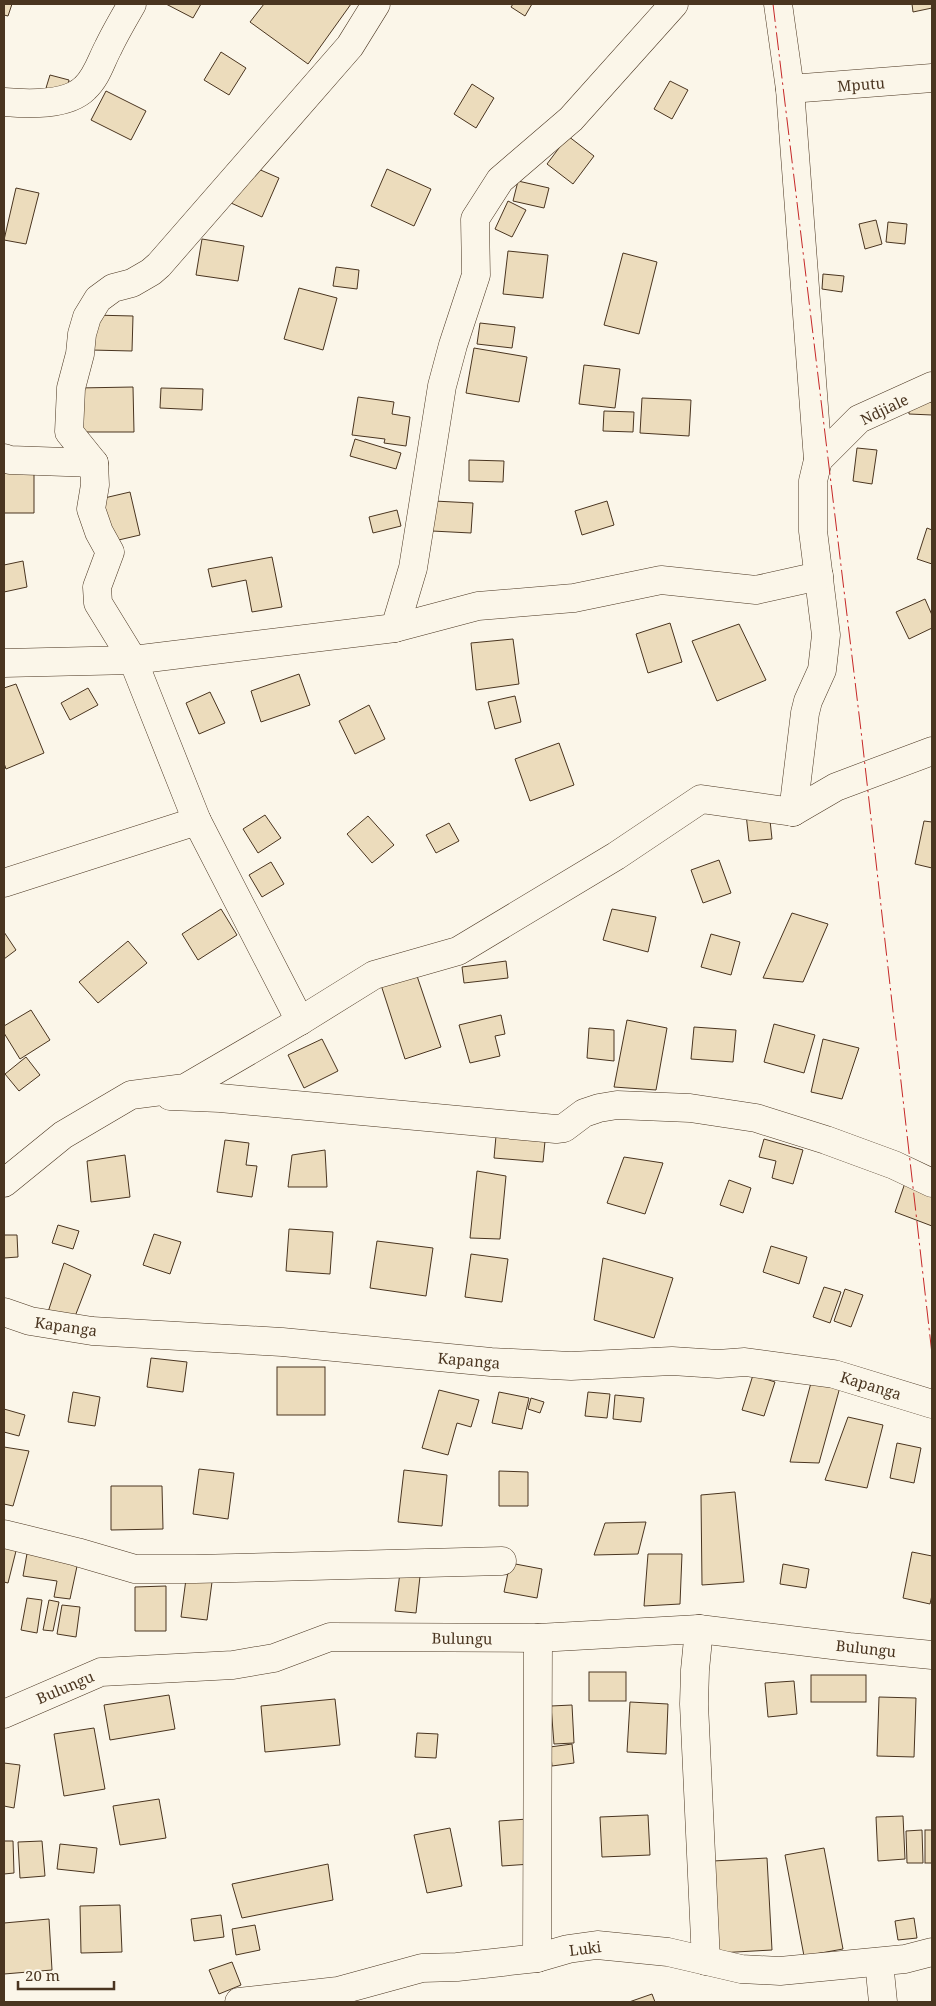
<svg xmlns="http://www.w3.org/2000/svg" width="936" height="2006" font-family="'Noto Serif',serif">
<rect width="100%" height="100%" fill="#fbf6e9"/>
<g fill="#ecdcbc" stroke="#4a3520">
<polygon points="4,4 12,4 8,16 4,15"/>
<polygon points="166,4 201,4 193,18"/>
<polygon points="264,4 351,4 308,64 250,22"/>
<polygon points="513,4 532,4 525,16 511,7"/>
<polygon points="912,4 932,4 932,8 913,12"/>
<polygon points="221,52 246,68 229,95 204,80"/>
<polygon points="50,75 69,80 66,93 46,88"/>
<polygon points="670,81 688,90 672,119 654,109"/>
<polygon points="472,84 494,98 476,128 454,114"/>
<polygon points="106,91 146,111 131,140 91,120"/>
<polygon points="568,136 594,156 573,184 547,164"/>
<polygon points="249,165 279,178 262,217 231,203"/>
<polygon points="387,169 431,189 414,226 371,206"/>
<polygon points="518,181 549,188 544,208 513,201"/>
<polygon points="16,188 39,193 26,244 4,240"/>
<polygon points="508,201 526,210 512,237 495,229"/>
<polygon points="876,220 882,244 865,249 859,224"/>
<polygon points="888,222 907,224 905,244 886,242"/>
<polygon points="202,239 244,246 238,281 196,275"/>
<polygon points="508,251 548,255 543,298 503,294"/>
<polygon points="623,253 657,262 639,334 604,325"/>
<polygon points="336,267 359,270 357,289 333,286"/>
<polygon points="823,274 844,276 842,292 822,289"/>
<polygon points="299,288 337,298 323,350 284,339"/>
<polygon points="92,315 133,316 132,351 91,350"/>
<polygon points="480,323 515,327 512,348 477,344"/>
<polygon points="474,348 527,357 519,402 466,393"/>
<polygon points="584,365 620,369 615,408 579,404"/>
<polygon points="133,387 134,432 78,432 78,388"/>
<polygon points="161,388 203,389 202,410 160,408"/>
<polygon points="358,397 394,402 392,414 410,417 406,446 384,443 385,439 352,435"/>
<polygon points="642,398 691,400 689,436 640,433"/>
<polygon points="909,401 932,402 932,415 909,414"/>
<polygon points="604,411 634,412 633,432 603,431"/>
<polygon points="355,439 401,453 396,469 350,456"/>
<polygon points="857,448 877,450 872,484 853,481"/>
<polygon points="469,460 504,461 503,482 469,481"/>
<polygon points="34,472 34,513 4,513 4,473"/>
<polygon points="130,492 140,535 110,542 100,499"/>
<polygon points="434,501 473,503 471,533 432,531"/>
<polygon points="607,501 614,525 582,535 575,511"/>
<polygon points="397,510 401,526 373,533 369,517"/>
<polygon points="927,528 932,530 932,564 917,559"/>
<polygon points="272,557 282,607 252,612 246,580 212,587 208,569"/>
<polygon points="23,561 27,587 4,592 4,565"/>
<polygon points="925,599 932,615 932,628 909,639 896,612"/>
<polygon points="670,623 682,662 648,673 636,634"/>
<polygon points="739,624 766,680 717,701 692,641"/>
<polygon points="513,639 519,684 476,690 471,643"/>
<polygon points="299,674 310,705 261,722 251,691"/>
<polygon points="16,684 44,753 6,769 4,763 4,688"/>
<polygon points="88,688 98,705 70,720 61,703"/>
<polygon points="210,692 225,723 199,734 186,703"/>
<polygon points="515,696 521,722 495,729 488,702"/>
<polygon points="369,705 385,739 355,754 339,721"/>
<polygon points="559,743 574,785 530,801 515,759"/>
<polygon points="769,811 772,839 749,841 746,814"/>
<polygon points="265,815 281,838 258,853 243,829"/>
<polygon points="368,816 394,845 372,863 347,834"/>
<polygon points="924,821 932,822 932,868 915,864"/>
<polygon points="449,823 459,841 436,853 426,835"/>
<polygon points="719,860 731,893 703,903 691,870"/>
<polygon points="271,862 284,884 262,897 249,875"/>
<polygon points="221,909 237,935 198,960 182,934"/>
<polygon points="612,909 656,917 648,952 603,940"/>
<polygon points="792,913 828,924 803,982 763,978"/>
<polygon points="4,932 16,950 4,959"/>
<polygon points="711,934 740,942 731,975 701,967"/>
<polygon points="128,941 147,963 98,1003 79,982"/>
<polygon points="506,961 508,978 464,983 462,967"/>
<polygon points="416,973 441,1047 405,1059 381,985"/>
<polygon points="31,1010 50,1040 20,1059 4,1033 4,1026"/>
<polygon points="501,1015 505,1034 495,1036 500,1056 470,1063 459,1025"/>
<polygon points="627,1020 667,1028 656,1090 614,1087"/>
<polygon points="774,1024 815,1035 804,1073 764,1062"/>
<polygon points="694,1027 736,1030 733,1062 691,1059"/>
<polygon points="589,1028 614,1030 614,1061 587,1058"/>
<polygon points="322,1039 338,1071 304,1088 288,1055"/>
<polygon points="823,1039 859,1048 842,1099 811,1092"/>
<polygon points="26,1057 40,1075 19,1091 5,1074"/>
<polygon points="496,1136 545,1141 543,1162 494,1158"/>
<polygon points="764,1139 803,1150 793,1184 772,1178 776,1161 759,1157"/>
<polygon points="225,1140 249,1143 246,1165 257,1166 252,1197 217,1192"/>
<polygon points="325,1150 327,1187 288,1187 292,1155"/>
<polygon points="125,1155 130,1197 91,1202 87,1161"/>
<polygon points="624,1157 663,1163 645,1214 607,1203"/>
<polygon points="477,1171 506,1176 500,1239 470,1238"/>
<polygon points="729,1180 751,1188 743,1213 720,1205"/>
<polygon points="906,1180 932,1189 932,1226 895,1212"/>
<polygon points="58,1225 79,1231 73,1249 52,1243"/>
<polygon points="289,1229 333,1232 330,1274 286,1271"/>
<polygon points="154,1234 181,1242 170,1274 143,1265"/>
<polygon points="4,1235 17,1235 18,1257 4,1258"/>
<polygon points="377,1241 433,1248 426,1296 370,1288"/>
<polygon points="771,1246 807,1257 799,1284 763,1272"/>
<polygon points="471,1254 508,1259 502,1302 465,1297"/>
<polygon points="603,1258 673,1278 654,1338 594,1320"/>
<polygon points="64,1263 91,1275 74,1319 48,1312"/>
<polygon points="824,1287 841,1292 830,1323 813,1317"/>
<polygon points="845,1289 863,1295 851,1327 834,1321"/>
<polygon points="151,1358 187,1362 183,1392 147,1387"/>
<rect x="277" y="1367" width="48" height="48"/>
<polygon points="753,1375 775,1382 764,1416 742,1410"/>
<polygon points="812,1379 840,1387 819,1463 790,1462"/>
<polygon points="439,1390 479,1400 471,1427 457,1423 448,1455 422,1448"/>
<polygon points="73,1392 100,1397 95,1426 68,1422"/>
<polygon points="499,1392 529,1398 522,1429 492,1423"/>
<polygon points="588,1392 610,1394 607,1418 585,1416"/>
<polygon points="615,1395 644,1398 641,1422 613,1419"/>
<polygon points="531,1398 544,1402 540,1413 528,1409"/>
<polygon points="4,1409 25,1415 19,1436 4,1432"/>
<polygon points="848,1417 883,1425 867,1488 825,1480"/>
<polygon points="897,1443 921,1448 914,1483 890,1478"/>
<polygon points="4,1447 29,1451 13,1506 4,1504"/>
<polygon points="199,1469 234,1473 228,1519 193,1514"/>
<polygon points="404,1470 447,1475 442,1526 398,1522"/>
<polygon points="499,1471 528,1472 528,1506 499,1506"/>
<polygon points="111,1486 162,1486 163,1529 111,1530"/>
<polygon points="735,1492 744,1582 702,1585 701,1495"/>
<polygon points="646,1522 638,1554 594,1555 605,1523"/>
<polygon points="4,1544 17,1547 8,1583 4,1582"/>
<polygon points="28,1548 79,1557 70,1599 54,1597 57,1581 23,1576"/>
<polygon points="912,1552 932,1556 932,1595 930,1604 903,1598"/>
<polygon points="648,1554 682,1554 680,1604 644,1606"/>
<polygon points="510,1563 542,1569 537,1598 504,1592"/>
<polygon points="783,1564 809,1569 806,1588 780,1584"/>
<polygon points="401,1565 421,1567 416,1613 395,1611"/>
<polygon points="186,1579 212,1582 207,1620 181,1617"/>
<polygon points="166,1586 166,1631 135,1631 135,1587"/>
<polygon points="27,1598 42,1600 37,1633 21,1630"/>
<polygon points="49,1600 59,1602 53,1631 43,1630"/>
<polygon points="62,1605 80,1607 76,1637 57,1634"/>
<rect x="589" y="1672" width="37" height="29"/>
<rect x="811" y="1675" width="55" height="27"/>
<polygon points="794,1681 797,1714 768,1717 765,1683"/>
<polygon points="169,1695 175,1729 110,1740 104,1705"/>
<polygon points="879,1697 916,1698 914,1757 877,1756"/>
<polygon points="335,1699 340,1745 265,1752 261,1706"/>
<polygon points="630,1702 668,1704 666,1754 627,1752"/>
<polygon points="572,1705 574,1743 554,1744 551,1706"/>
<polygon points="94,1728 105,1789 64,1796 54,1734"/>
<polygon points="417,1733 438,1734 436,1758 415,1757"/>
<polygon points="572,1744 574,1763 552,1766 550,1747"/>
<polygon points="4,1763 20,1765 14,1808 4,1806"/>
<polygon points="159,1799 166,1838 120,1845 113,1806"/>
<polygon points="648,1815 650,1855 602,1857 600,1817"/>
<polygon points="903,1816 905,1859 878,1861 876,1817"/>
<polygon points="528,1819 531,1864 502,1866 499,1821"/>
<polygon points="450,1828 462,1886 427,1893 414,1835"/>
<polygon points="922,1830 923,1863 907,1863 906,1831"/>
<rect x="925" y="1830" width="7" height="33"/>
<polygon points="4,1841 13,1841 14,1873 4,1874"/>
<polygon points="42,1841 45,1876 20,1878 18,1842"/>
<polygon points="60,1844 97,1848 94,1873 57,1869"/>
<polygon points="824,1848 843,1949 804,1956 785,1855"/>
<polygon points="767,1858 772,1950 718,1953 713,1861"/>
<polygon points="328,1864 333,1900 242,1918 232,1884"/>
<polygon points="120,1905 122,1952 81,1953 80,1906"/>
<polygon points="221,1915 224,1937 194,1941 191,1919"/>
<polygon points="914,1918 917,1938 898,1940 895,1921"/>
<polygon points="49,1919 52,1970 4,1974 4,1923"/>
<polygon points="255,1925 260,1950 236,1955 232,1929"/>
<polygon points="232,1962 241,1985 219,1994 209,1970"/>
<polygon points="652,1994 655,2002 629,2002"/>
</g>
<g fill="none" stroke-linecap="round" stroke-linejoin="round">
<defs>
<g id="street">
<polyline points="778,4 790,89 818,460 813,481 813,531 826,635 822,670 808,701 805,713 793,812"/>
<polyline points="790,89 932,78"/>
<path d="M4 102C28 104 67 106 85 88 97 77 101 61 108 48 115 33 124 18 132 4"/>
<polyline points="4,458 10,460 94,463"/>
<polyline points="818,460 859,419 932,386"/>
<polyline points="395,628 413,568 442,386 453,345 476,275 475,219 500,180 571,119 674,4"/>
<polyline points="4,663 133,660 395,628 478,606 574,598 661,580 756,590 819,576"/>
<polyline points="4,883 197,821"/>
<polyline points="300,1021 197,821 133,660 98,603 97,587 110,552 99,532 91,509 95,485 94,463 69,432 71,388 80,354 82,334 87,317 98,299 113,288 132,283 151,272 159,265 350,46 376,4"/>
<polyline points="170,1096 220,1098 556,1129 564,1128 584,1113 599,1108 617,1105 690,1108 756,1118 826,1140 894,1165 932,1183"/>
<polyline points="4,1183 63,1135 131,1095 185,1088 300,1021 374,975 458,951 616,856 701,799 793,812 836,787 932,751"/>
<polyline points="4,1312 30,1321 92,1331 282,1342 491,1362 571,1366 672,1361 718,1364 745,1362 834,1374 932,1404"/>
<polyline points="4,1534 77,1552 135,1569 195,1569 502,1561"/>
<polyline points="699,1629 695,1670 694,1704 706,1961"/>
<polyline points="4,1714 101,1672 233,1665 274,1658 330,1637 538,1638 699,1629 849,1647 932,1655"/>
<polyline points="537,1958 538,1638"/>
<polyline points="879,1962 883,2002"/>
<polyline points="239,2002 338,1991 422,1968 457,1967 537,1958 568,1949 597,1945 668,1952 741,1969 780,1971 905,1959 932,1952"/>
</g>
</defs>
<use href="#street" stroke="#4a3520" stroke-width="29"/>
<use href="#street" stroke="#fbf6e9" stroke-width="28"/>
<polyline stroke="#c62828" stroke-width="1" stroke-dasharray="18 4 2.5 4" stroke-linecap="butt" points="773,4 862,739 932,1354"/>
</g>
<g text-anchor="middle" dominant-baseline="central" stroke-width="4" stroke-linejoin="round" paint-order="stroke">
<g font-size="15" fill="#4a3520" stroke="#fbf6e9">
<text transform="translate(861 84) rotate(-4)">Mputu</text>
<text transform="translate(884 409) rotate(-26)">Ndjiale</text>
<text transform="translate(66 1326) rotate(8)">Kapanga</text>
<text transform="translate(469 1360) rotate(5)">Kapanga</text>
<text transform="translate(871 1385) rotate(17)">Kapanga</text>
<text transform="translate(462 1638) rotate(1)">Bulungu</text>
<text transform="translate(866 1648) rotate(6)">Bulungu</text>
<text transform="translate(65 1687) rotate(-23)">Bulungu</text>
<text transform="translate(585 1948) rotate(-7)">Luki</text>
</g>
</g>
<rect width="936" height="2006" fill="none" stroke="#4a3520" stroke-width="10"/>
<path d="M18 1981v8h96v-8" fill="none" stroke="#4a3520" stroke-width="2.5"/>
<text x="25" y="1981" font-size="15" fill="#4a3520" stroke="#fbf6e9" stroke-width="4" paint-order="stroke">20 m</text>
</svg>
